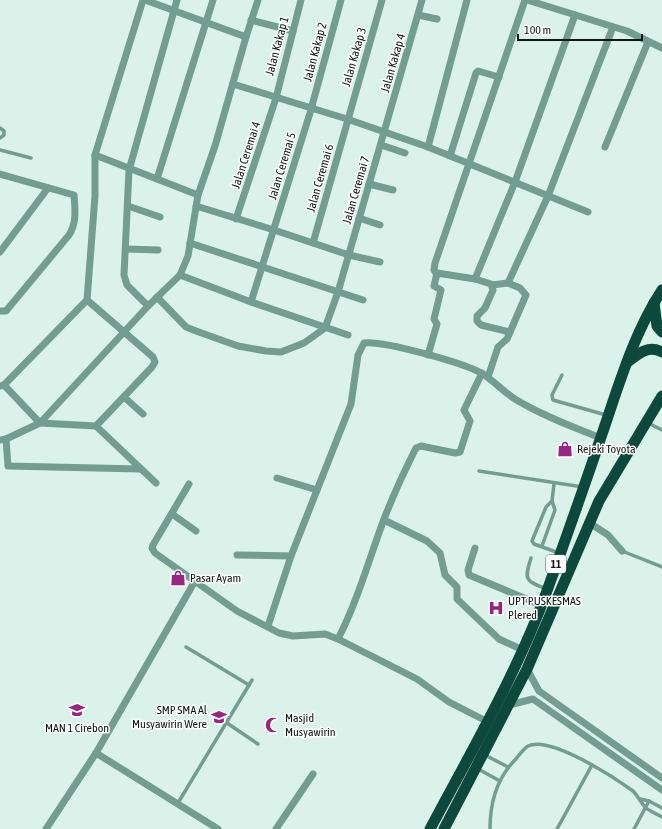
<svg xmlns="http://www.w3.org/2000/svg" width="662" height="829" font-family="'Asap Condensed',sans-serif">
<rect width="100%" height="100%" fill="#dbf2ea"/>
<g fill="none" stroke-linecap="round" stroke-linejoin="round">
<g stroke="#729d90" stroke-width="3.5">
<polyline points="0,128 4,131 4,135 0,138"/>
<polyline points="0,150 31,158"/>
<polyline points="562,375 552,395 553,400 606,415"/>
<polyline points="648,423 662,430"/>
<polyline points="479,471 583,487"/>
<polyline points="552,501 546,507 532,541 534,544 559,553"/>
<polyline points="542,546 555,510 552,501 554,484"/>
<polyline points="622,551 662,567"/>
<path d="M531 558C524 580 525 581 547 589"/>
<polyline points="186,647 249,685"/>
<polyline points="227,723 258,744"/>
<polyline points="485,755 508,767"/>
<polyline points="478,769 500,781"/>
<polyline points="640,799 649,801 662,808"/>
<polyline points="178,803 252,680"/>
<path d="M490 829C490 804 496 780 514 761 518 757 523 749 528 746 550 735 615 778 633 791 638 796 641 803 646 808 651 812 657 814 662 817"/>
<polyline points="557,829 592,765"/>
<polyline points="634,829 649,801"/>
</g>
<g stroke="#729d90" stroke-width="7">
<polyline points="145,0 246,37"/>
<polyline points="527,0 627,31 662,48"/>
<polyline points="418,15 437,19"/>
<polyline points="251,20 293,31"/>
<polyline points="233,84 347,119 428,147 588,212"/>
<polyline points="381,145 405,153"/>
<polyline points="428,147 467,0"/>
<polyline points="605,147 648,42"/>
<polyline points="95,155 157,179"/>
<polyline points="450,156 476,73 478,71 499,77"/>
<path d="M0 174 74 195C75 209 77 223 69 235L6 311H0"/>
<polyline points="369,184 393,190"/>
<polyline points="198,195 157,179 213,0"/>
<polyline points="128,206 160,217"/>
<polyline points="196,206 274,230 349,255 380,262"/>
<polyline points="359,218 380,225"/>
<polyline points="236,219 276,98 301,0"/>
<polyline points="190,243 363,300"/>
<polyline points="313,243 382,0"/>
<polyline points="126,249 158,250"/>
<polyline points="0,252 48,188"/>
<polyline points="180,275 251,302 348,335"/>
<polyline points="437,275 434,270 435,263 525,0"/>
<polyline points="475,279 491,284 493,290 485,308 477,316 477,321 481,325 510,332"/>
<polyline points="492,285 508,283"/>
<polyline points="157,297 186,327 196,331 238,346 266,351 281,352 304,343 325,328 338,292 422,0"/>
<polyline points="87,300 153,357 155,362 152,367 96,426"/>
<polyline points="251,302 310,113 341,0"/>
<polyline points="148,306 127,285 124,275 129,170 177,0"/>
<polyline points="428,355 437,324 434,319 441,290 434,286 437,273 475,279 515,182 575,15"/>
<polyline points="488,377 498,347 507,339 526,295 520,288 508,283 548,196 613,27"/>
<polyline points="4,385 87,300 95,196 95,155 143,0"/>
<polyline points="0,386 4,385 40,423 96,426 156,483"/>
<polyline points="124,397 143,414"/>
<polyline points="6,439 8,466 140,469"/>
<polyline points="0,440 6,439 40,423 148,306 180,275 188,256 198,195 215,146 246,37 258,0"/>
<polyline points="277,478 317,490"/>
<polyline points="189,484 153,545 152,548 155,553 237,611 279,633 293,636 325,634 338,639 417,679 449,702 488,722"/>
<polyline points="172,514 196,531"/>
<polyline points="384,520 427,541 440,553 445,575 457,587 457,599 499,639 523,650"/>
<polyline points="588,522 608,535 622,551"/>
<polyline points="475,548 468,570 469,575 541,605"/>
<polyline points="237,555 291,556"/>
<path d="M268 626 291 556 351 404 358 355 364 343C382 340 464 363 481 373 495 381 506 395 520 402 546 417 573 427 601 438"/>
<path d="M338 639C358 600 369 559 384 519 393 496 403 474 414 452L416 448 421 446 455 453 460 452 470 421 464 410 482 373"/>
<polyline points="527,669 539,691 662,778"/>
<polyline points="509,705 533,699 662,790"/>
<polyline points="96,753 218,829"/>
<polyline points="46,829 96,753 195,581"/>
<polyline points="276,829 313,774"/>
</g>
<g stroke="#0c483c" stroke-width="11">
<polyline points="654,303 657,326 662,332"/>
<path d="M629 361C639 353 649 345 662 352"/>
<path d="M430 829C472 750 518 672 548 588 566 538 584 487 601 437 618 388 633 334 662 290"/>
<polyline points="444,829 527,669 599,501 662,396"/>
</g>
</g>
<defs>
<symbol id="shop-bare" viewBox="-9 -9 18 18"><path d="M-5-2.5h2.3a2.7 3.5 0 0 1 5.4 0H5L5.5 6h-11ZM-1.5-2.5h3a1.5 2.3 0 0 0-3 0Z" fill="#992582" stroke="#fff" stroke-width="2.5" paint-order="stroke"/></symbol>
<symbol id="hospital-bare" viewBox="-9 -9 18 18"><path d="M-5-5h3v3.5h4V-5h3V5h-3V1.5h-4V5h-3Z" fill="#992582" stroke="#fff" stroke-width="2.5" paint-order="stroke"/></symbol>
<symbol id="school-bare" viewBox="-9 -9 18 18"><path d="M0-5L7-2L0 1L-7-2ZM-4 1L0 2.5L4 1V4Q0 6-4 4Z" fill="#992582" stroke="#fff" stroke-width="2.5" paint-order="stroke"/></symbol>
<symbol id="mosque-bare" viewBox="-9 -9 18 18"><path d="M3.5-4.9A6 6 0 1 0 3.5 4.9A5 5 0 1 1 3.5-4.9Z" fill="#992582" stroke="#fff" stroke-width="2.5" paint-order="stroke"/></symbol>
</defs>
<g fill-rule="evenodd">
<use href="#shop-bare" x="554" y="438" width="22" height="22"/>
<use href="#shop-bare" x="167" y="567" width="22" height="22"/>
<use href="#hospital-bare" x="485" y="597" width="22" height="22"/>
<use href="#school-bare" x="66" y="699" width="22" height="22"/>
<use href="#school-bare" x="208" y="706" width="22" height="22"/>
<use href="#mosque-bare" x="262" y="714" width="22" height="22"/>
</g>
<g text-anchor="middle" dominant-baseline="central" stroke-width="3" stroke-linejoin="round" paint-order="stroke">
<rect fill="#fff" stroke="#575d5b" stroke-width="1" x="546" y="555" width="20" height="18" rx="3"/>
<g font-size="11" font-weight="bold" fill="#0f1715">
<text x="556" y="564">11</text>
</g>
<g font-size="12" fill="#0f1715" stroke="#fff">
<text transform="translate(277 46) rotate(-75)">Jalan Kakap 1</text>
<text transform="translate(315 52) rotate(-75)">Jalan Kakap 2</text>
<text transform="translate(354 57) rotate(-74)">Jalan Kakap 3</text>
<text transform="translate(393 63) rotate(-74)">Jalan Kakap 4</text>
<text transform="translate(246 155) rotate(-72)">Jalan Ceremai 4</text>
<text transform="translate(282 166) rotate(-73)">Jalan Ceremai 5</text>
<text transform="translate(320 178) rotate(-74)">Jalan Ceremai 6</text>
<text transform="translate(356 190) rotate(-74)">Jalan Ceremai 7</text>
</g>
<g font-size="12" fill="#0f1715" stroke="#fff" text-anchor="start">
<text x="577" y="449">Rejeki Toyota</text>
<text x="190" y="578">Pasar Ayam</text>
<text x="508" y="601">UPT PUSKESMAS<tspan x="508" dy="14">Plered</tspan></text>
<text x="207" y="710" text-anchor="end">SMP SMA Al<tspan x="207" dy="14">Musyawirin Were</tspan></text>
<text x="285" y="718">Masjid<tspan x="285" dy="14">Musyawirin</tspan></text>
<text x="77" y="728" text-anchor="middle">MAN 1 Cirebon</text>
</g>
</g>
<path d="M518 34v6h124v-6" fill="none" stroke="#0f1715" stroke-width="2"/>
<text x="524" y="34" font-size="12" fill="#0f1715" stroke="#ffffff" stroke-width="3" paint-order="stroke">100 m</text>
</svg>
